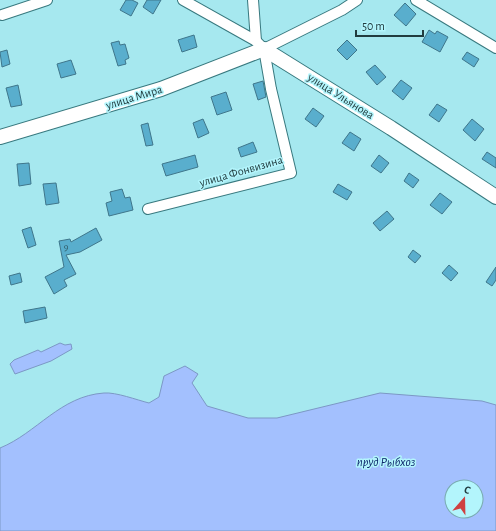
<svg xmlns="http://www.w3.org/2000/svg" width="496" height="531" font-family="'Alegreya Sans',sans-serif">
<rect width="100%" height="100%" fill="#a6e8ef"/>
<g fill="#a3c0fe" stroke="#7c98c5" fill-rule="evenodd">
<polygon points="60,343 65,345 71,344 72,349 51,361 15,374 10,364 14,360 38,350 41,352"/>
<path d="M185 366 198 374 192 383 207 406 248 418H277L380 393 482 401 496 405V531H0V448C37 433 60 396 104 393 116 392 137 400 149 403L159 397 164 376ZM452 487H476V511H452Z"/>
</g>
<g fill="#59aecd" stroke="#3f768b">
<polygon points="126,0 132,0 138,3 131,16 120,10"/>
<polygon points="147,0 161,0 153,14 143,7"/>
<polygon points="405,3 416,14 406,26 394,15"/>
<polygon points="429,30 435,34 437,31 448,37 440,52 422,42"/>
<polygon points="194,35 197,47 182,52 178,40"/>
<polygon points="347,40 357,50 347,60 337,50"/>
<polygon points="119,41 120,45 125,44 129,58 125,60 126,64 118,66 111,43"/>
<polygon points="7,50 10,64 2,67 0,52"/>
<polygon points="467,52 479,59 474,67 462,59"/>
<polygon points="71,60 76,74 61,78 57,64"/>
<polygon points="375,65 386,77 377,85 366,72"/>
<polygon points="401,80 412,88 403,100 392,91"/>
<polygon points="263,81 266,97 258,100 253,84"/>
<polygon points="18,85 22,105 11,107 6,88"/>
<polygon points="226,92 232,110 217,115 211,97"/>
<polygon points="437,104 447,110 439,122 429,115"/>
<polygon points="313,108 324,116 316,127 305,119"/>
<polygon points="203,119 209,133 198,138 193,123"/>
<polygon points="472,119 484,129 475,141 463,130"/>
<polygon points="148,123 153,145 146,146 141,125"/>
<polygon points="350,132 361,139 354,151 342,143"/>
<polygon points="253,142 257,152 241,157 238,148"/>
<polygon points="487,152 496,158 496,168 482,159"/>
<polygon points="195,155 198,167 166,176 162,164"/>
<polygon points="379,155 389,163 381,173 371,166"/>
<polygon points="29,163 31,184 19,186 17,164"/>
<polygon points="409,173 419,180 413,188 404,181"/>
<polygon points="56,183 59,203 46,205 43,184"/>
<polygon points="338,184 352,192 347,200 333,192"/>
<polygon points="122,189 125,198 130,197 133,210 109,216 106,203 112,201 110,192"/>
<polygon points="440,193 452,202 442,214 430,205"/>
<polygon points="387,211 394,219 380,231 373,223"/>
<polygon points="31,227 36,245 28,248 22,230"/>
<polygon points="96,228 102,240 80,252 66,255 76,274 64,280 67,286 54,294 45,277 64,267 59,241 70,239 71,242"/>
<polygon points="413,250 421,256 415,263 408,257"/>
<polygon points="449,265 458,273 451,281 442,273"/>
<polygon points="496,267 496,280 492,286 486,282"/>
<polygon points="20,273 22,282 11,285 9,276"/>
<polygon points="45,307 47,318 25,323 23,311"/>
</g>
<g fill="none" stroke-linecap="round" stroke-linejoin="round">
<defs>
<g id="street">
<polyline points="183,0 256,41 264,49"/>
<polyline points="253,0 256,41"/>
<polyline points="416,0 496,48"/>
<polyline points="2,15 47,0"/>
<polyline points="264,49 342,10 357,0"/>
<polyline points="148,209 291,173 271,89 264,49"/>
</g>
<polyline id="secondary" points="0,137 161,89 264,49 391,128 496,197"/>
</defs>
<use href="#street" stroke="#38797f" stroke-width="12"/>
<use href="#secondary" stroke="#38797f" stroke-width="16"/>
<use href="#street" stroke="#fff" stroke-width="10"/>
<use href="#secondary" stroke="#fff" stroke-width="14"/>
</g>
<g text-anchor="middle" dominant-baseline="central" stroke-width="3" stroke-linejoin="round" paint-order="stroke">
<g font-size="10" fill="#2f5862">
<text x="66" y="247">9</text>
</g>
<g font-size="12" fill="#213c3f" stroke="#b3f5fc">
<text transform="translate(341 96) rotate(32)">улица Ульянова</text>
<text transform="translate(134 97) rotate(-17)">улица Мира</text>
<text transform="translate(241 171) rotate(-16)">улица Фонвизина</text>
</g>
<g font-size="13" font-style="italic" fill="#0e276c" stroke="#b3f5fc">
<text x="386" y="462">пруд Рыбхоз</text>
</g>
</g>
<g transform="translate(464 499) rotate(20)"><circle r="19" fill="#b3f5fc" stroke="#79abb0"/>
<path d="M0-3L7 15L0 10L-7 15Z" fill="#cf4041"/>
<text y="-6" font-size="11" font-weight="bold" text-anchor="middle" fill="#213c3f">С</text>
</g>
<path d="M356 30v6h67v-6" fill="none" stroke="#213c3f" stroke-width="2"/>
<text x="362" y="30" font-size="12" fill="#213c3f" stroke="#b3f5fc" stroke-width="3" paint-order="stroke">50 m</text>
</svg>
